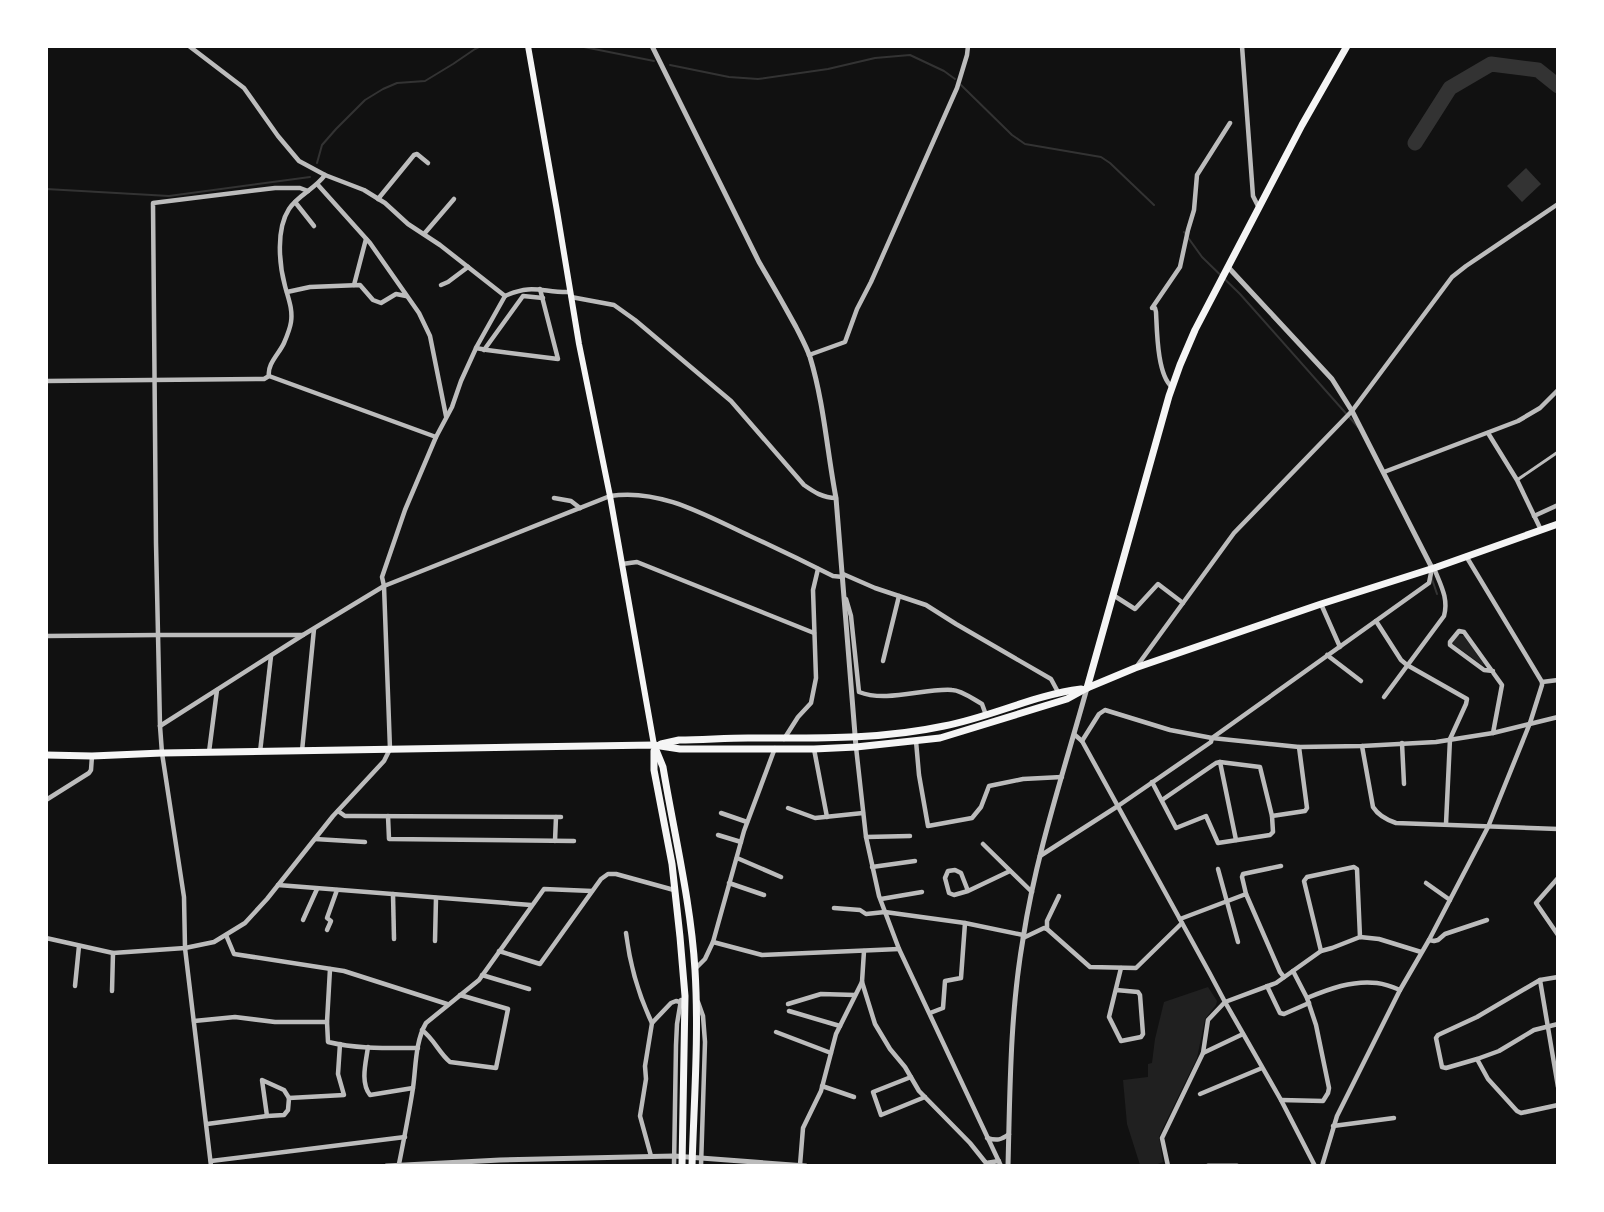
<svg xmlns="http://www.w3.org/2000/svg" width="1604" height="1212" font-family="'Work Sans',sans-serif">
<rect width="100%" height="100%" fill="#111"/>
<g fill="#202020">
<polygon points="1458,635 1464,636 1484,664 1482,665 1453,644 1454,640"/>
<polygon points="1208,987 1217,1001 1216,1005 1205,1019 1197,1058 1161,1132 1159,1137 1163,1162 1155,1165 1140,1165 1127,1124 1123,1080 1148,1077 1148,1064 1152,1063 1155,1039 1164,1002"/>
</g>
<polygon fill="#333" points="1526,168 1541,184 1522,202 1507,186"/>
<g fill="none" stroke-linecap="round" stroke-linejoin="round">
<g stroke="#333" stroke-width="2">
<polyline points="579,46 654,61"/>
<polyline points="670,65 729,77 758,79 828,69 875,58 910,55 944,71 955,79"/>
<polyline points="961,85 1012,135 1025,144 1101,157 1110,163 1154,205"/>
<polyline points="317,163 322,145 336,129 365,100 383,89 397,83 425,81 453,64 475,49 481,46"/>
<polyline points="46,189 169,196 310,177"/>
<polyline points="1184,232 1202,257 1240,294 1358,427"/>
<polyline points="1432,579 1437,594"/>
</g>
<polyline stroke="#333" stroke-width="15" points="1415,143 1450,88 1491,64 1538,70 1558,86"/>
<polyline stroke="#bcbcbc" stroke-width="3" points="1517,480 1558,452"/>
<g stroke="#bcbcbc" stroke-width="4.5">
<polyline points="189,46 244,88 278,136 299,161 325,175 364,190 385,203 408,224 440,245 505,296"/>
<polyline points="1242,46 1253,196 1258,206"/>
<polyline points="318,185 370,243 419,313 430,336 446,416"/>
<polyline points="378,199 414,155 417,154 428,163"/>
<polyline points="295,202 314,226"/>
<polyline points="424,234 454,199"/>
<polyline points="354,285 366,239"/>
<polyline points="441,285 448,282 468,267"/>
<polyline points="287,292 310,287 360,285 373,300 381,303 396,294 406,296"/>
<path d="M571 297 614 305 635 320 731 401 804 485C814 492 823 498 836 498"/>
<polyline points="476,348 487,350 558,359 540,289"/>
<polyline points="484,350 523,296 543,298"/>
<polyline points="809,355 845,342 857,309 871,282 957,88 967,55 968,46"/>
<path d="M269 376C267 364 279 354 284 343 287 336 290 329 291 322 293 309 288 298 285 286 279 264 276 229 289 209 298 195 315 189 325 175"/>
<polyline points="46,381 264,379 269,376 436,437"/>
<path d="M1172 387C1157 375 1157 330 1156 312L1155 308H1152L1180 267 1188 230 1194 210 1197 175 1230 123"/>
<polyline points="1488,433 1517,480 1541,530"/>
<polyline points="1384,472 1518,421 1540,408 1558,390"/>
<polyline points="554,498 571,501 580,508"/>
<polyline points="1534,516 1558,505"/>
<polyline points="622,564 637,562 814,633"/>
<polyline points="843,574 875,588 926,605 956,624 1051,679 1058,692"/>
<polyline points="1113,595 1135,609 1158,584 1183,603"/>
<path d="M846 599 851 616 859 692C887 703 924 688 952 690 961 690 973 699 982 704L986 715"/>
<polyline points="1321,604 1340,647"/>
<polyline points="1376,621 1401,660 1407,665 1467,699 1466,704 1450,739 1446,824"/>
<polyline points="46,636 159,635 303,635"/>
<polyline points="1327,655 1361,681"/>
<polyline points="883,661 899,596"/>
<polyline points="1137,666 1234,533 1352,411 1452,277 1466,266 1558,204"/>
<polyline points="1542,682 1558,680"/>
<path d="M1384 697 1444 616C1449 598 1440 584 1434 568"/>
<path d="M160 726 303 635 384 586 610 496C660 488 707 516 750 536 778 549 805 562 833 576L843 577"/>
<polyline points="1493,733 1502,685 1464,632 1459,631 1450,642 1450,645 1484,670 1493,671"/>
<polyline points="1075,735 1082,741 1209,972 1225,1002 1281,1100 1315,1166"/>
<polyline points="784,739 798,717 811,703 816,678 813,590 818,569"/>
<polyline points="916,741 919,775 928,826 972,818 981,807 989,786 1023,779 1062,777"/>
<polyline points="1082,741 1099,714 1105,710 1170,730 1212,738 1299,747 1362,746 1436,742 1493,733 1558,717"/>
<polyline points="1402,743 1404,784"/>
<path d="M1362 746 1373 807C1378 815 1387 820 1396 823L1558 829"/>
<polyline points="856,747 866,837 879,896 899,949 1001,1166"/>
<polyline points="814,749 827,817"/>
<polyline points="302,751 314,629"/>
<polyline points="209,752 217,690"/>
<polyline points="260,752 271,656"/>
<polyline points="1220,762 1236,840"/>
<polyline points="1152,782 1176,828 1206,816 1218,843 1270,835 1273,832 1272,816 1305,811 1307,808 1299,747"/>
<polyline points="46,800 89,773 91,770 92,756"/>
<polyline points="1162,800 1216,763 1220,762 1260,767 1272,816"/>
<polyline points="788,808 815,818 863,813"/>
<polyline points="338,811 345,816 354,816 561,817"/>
<polyline points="721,813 747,822"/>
<polyline points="388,816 389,839 574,841"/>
<polyline points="718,835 741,842"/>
<polyline points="866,837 910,836"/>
<polyline points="315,839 365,842"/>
<polyline points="555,841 556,817"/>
<polyline points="983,844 1032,892"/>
<polyline points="1040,856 1118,806 1211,742 1212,738 1429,583 1432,568"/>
<polyline points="737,858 781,877"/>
<polyline points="872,867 915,861"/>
<polyline points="1218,869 1238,942"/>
<polyline points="1558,878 1536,903 1558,935"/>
<polyline points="729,883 764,895"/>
<polyline points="1426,883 1450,900"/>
<polyline points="278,885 531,905"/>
<polyline points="968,891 961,873 955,870 948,871 945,878 949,893 954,895 968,891 1010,871"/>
<polyline points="393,894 394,939"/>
<polyline points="1246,894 1242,877 1243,874 1281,866"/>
<polyline points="881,899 922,892"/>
<polyline points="834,908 860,910 866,914 885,912 965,923 1023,935"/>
<polyline points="1180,919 1246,894 1280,972 1284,977"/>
<polyline points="303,920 317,889"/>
<polyline points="1047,929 1047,921 1059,896"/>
<polyline points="327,930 331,921 327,918 337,890"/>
<path d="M626 933C630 965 638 994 652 1023"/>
<polyline points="226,935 234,954 344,971 447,1004"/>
<path d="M46 938 113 953 185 948 214 942 245 923 267 899 333 816 384 761 390 749 384 586 382 577 405 510 436 437 452 407 461 381 477 346 505 296C533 283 543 293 570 292"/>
<polyline points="1023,938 1044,928 1047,929 1090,967 1136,968 1182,923"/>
<polyline points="1429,940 1434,941 1438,940 1445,934 1487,920"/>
<polyline points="435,941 436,898"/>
<polyline points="713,942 762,955 899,949"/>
<polyline points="499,951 540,964 601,879 608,874 616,874 674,890"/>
<polyline points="864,951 862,982 875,1024 890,1049 905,1067 919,1091 970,1143 986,1163 999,1161"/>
<polyline points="1321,951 1304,881 1307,877 1354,867 1357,869 1360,937"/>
<path d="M330 969 327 1022 328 1042C357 1049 388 1048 418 1048"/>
<polyline points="695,969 705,959 713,942 744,831 775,748"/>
<polyline points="482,975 529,989"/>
<polyline points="1540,980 1558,977"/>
<polyline points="75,986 79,946"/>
<polyline points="1267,986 1280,1013 1284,1014 1309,1003"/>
<polyline points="1116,990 1138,992 1140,995 1143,1034 1141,1037 1121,1041 1109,1017 1121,968"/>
<polyline points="112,991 113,953"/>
<path d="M1307 998C1329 989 1352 980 1377 983 1385 984 1393 987 1400 990"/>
<polyline points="698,1002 703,1016 705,1042 701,1166"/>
<polyline points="788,1004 821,994 855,995"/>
<polyline points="789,1011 840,1026"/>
<polyline points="930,1013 943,1008 945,981 961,978 965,923"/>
<polyline points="194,1021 235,1017 275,1022 327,1022"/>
<path d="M422 1030C434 1039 439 1053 450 1062L496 1068 508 1009 460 995"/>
<polyline points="776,1032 831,1053"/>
<path d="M368 1047C366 1062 360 1082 370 1095L413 1088"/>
<polyline points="1203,1053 1243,1034"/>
<polyline points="1477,1059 1499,1051 1534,1030 1558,1024"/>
<polyline points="911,1077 873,1092 881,1115 925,1097"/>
<polyline points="822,1086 854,1097"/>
<polyline points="1558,1087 1540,980 1477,1017 1438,1035 1436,1038 1442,1067 1446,1068 1477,1059 1488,1079 1517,1111 1521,1113 1558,1105"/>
<polyline points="1200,1094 1262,1068"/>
<polyline points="1281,1100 1323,1101 1328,1093 1329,1088 1316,1025 1307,998 1293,971"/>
<polyline points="267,1116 262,1080 284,1090 289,1098"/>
<polyline points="207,1124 267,1116 284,1115 288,1110 289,1098 344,1095 338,1074 340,1044"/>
<polyline points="1333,1126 1394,1118"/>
<path d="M987 1138C997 1141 1001 1140 1009 1134"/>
<polyline points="651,1156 640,1116 646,1079 645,1066 652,1023 671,1003 676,1001 680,1002"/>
<polyline points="211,1161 405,1137"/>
<path d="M399 1164C404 1139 409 1114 413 1088 416 1067 415 1042 426 1023L479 980 544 889 592 891"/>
<polyline points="800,1165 803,1128 821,1091 836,1034 862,982"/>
<polyline points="211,1166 185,948 184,897 162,753 160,726 156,543 153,203 275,188 300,188 308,191"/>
<polyline points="674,1166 676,1045 677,1024 681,1000"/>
<polyline points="1168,1166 1162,1138 1203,1053 1208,1020 1225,1002 1276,983 1321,951 1332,948 1360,937 1379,939 1421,952"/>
<polyline points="1322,1166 1337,1116 1400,990 1429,940 1488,827 1530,723 1542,685 1542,682 1466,556"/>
</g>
<g stroke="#bcbcbc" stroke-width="5">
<path d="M652 46 759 262C772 284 784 305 796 327 801 337 806 346 810 357 824 403 827 451 836 498L856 747"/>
<polyline points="1228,267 1332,379 1352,411 1432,568"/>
<polyline points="386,1166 500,1160 674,1156 806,1166"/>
<path d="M1008 1166C1010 1090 1010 1014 1023 939 1036 854 1064 771 1087 688"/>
<polyline points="1208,1166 1237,1166"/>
</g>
<polyline stroke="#f5f5f5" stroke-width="6" points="528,46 557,211 579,344 610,496 654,745"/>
<g stroke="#f5f5f5" stroke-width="7">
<polyline points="1087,688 1169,396 1180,365 1195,330 1302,125 1347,46"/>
<path d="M661 744 679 740C702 740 725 738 748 738 814 738 879 740 944 726 991 717 1034 695 1081 689"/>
<path d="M654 745 663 767C674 833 691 903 695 970 699 1035 694 1101 692 1166"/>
<polyline points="654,751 654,770 672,864 680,937 685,996 682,1166"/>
<polyline points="46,755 92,756 162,753 654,745 680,749 814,749 856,747 940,738 1067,699 1087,688 1135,668 1321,604 1437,567 1558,524"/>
</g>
</g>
<rect width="1604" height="1212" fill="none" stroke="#ffffff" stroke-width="96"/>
</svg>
